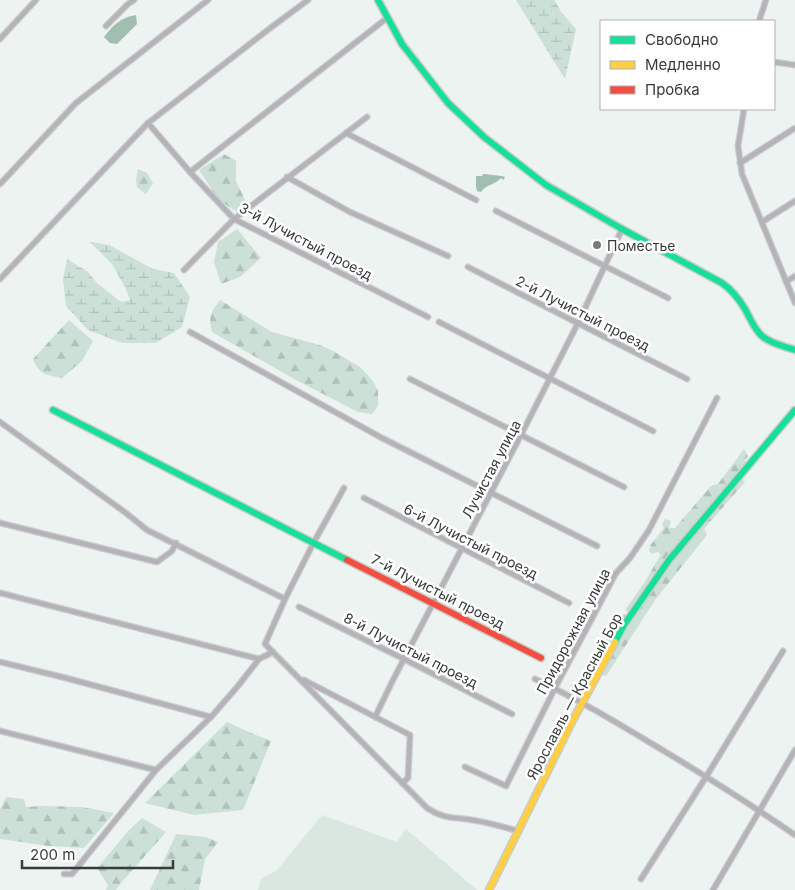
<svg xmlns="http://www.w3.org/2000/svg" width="795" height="890" font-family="Inter,sans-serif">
<defs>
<pattern id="forest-firs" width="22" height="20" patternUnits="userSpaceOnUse" patternTransform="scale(1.25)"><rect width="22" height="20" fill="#cce0d7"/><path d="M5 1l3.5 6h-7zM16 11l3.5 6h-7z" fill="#b0c1b9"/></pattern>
<pattern id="wetland-marsh" width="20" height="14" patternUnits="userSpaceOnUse" patternTransform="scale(1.25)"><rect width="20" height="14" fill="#cce0d7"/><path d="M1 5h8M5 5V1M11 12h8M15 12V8" fill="none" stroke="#b0c1b9"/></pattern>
</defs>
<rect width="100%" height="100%" fill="#edf3f0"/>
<polygon fill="#dae7e1" points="322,815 397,842 406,829 477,890 258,890 261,879 276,871"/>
<g fill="url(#forest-firs)">
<polygon points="224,154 236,161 236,181 245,200 237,212 219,200 199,170"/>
<polygon points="138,169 147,173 153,183 146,194 137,187 136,179"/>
<polygon points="237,229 261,258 240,277 221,284 214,262 218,242"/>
<path d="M220 300 272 332 320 345 333 351 360 367 373 381 378 391V406L372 414 358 412 294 379 212 332C208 316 211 312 220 300Z"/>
<path d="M69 320 93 341 82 361 62 378C48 375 39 375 33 359Z"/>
<polygon points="744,449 748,456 745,460 746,464 686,534 628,612 625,610 644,583 661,554 657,552 652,554 649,551 651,544 664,528 662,524 665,519 671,521 669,528 675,528 711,486 718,484"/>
<polygon points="742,479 745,482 704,529 707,535 655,600 606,676 601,675 641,604 673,560"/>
<polygon points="623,614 626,615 589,680 585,685 574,689 571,686 571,684 584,679 618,619 621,618"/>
<polygon points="227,722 251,733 271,741 243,810 194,815 145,803"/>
<polygon points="6,797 24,799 26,807 41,806 82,807 114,813 84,848 49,846 0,839 0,809"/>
<polygon points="142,818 166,832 121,883 116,890 106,890 108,885 97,868 130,829"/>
<polygon points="176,834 206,837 218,842 205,859 199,890 150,890"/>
</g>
<g fill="url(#wetland-marsh)">
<polygon points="516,0 554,0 562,13 576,29 565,79"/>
<polygon points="90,242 109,245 153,269 174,273 190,297 182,327 156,343 122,343 88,330 66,306 63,279 67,259 88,272 97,283 121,302 130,300 125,287 112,264"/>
</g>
<g fill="#a1beb1">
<path d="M136 15 137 24 117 44 110 43 104 37C113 25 120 18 136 15Z"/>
<path d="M483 174C486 174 503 176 505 177L504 179 503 180 501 178C495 185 486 184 481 192L477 191 476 187V176H482Z"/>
</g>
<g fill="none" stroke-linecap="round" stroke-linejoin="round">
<defs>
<g id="street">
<polyline points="759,21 766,0"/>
<polyline points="106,26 128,4 134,0"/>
<polyline points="0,39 36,0"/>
<polyline points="774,62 795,65"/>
<polyline points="744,109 738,146 742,174 795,303"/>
<polyline points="148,123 190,172 234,219 428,317"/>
<polyline points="346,133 476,200"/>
<polyline points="740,163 795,128"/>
<polyline points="190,172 387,18"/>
<polyline points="287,177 350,212 448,256"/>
<polyline points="0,184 76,103 208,0"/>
<polyline points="496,211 668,298"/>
<polyline points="762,222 795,201"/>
<polyline points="468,267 687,379"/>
<polyline points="184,270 234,219 367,117"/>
<polyline points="0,279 148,123 269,29 308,0"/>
<polyline points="786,282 795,276"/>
<polyline points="439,322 653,431"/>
<polyline points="190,332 382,438 597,546"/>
<polyline points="410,379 624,487"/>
<polyline points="0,422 126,513 147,530 285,599"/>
<path d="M344 488 314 542 285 599 265 644 427 808C443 819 454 817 472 820 487 822 503 827 518 831"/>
<polyline points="364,498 569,603"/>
<polyline points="0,523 157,562 172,551 176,543"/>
<polyline points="0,593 259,659"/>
<polyline points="299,607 404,659 512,714"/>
<polyline points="0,662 66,678 211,717"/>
<path d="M535 679C584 702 627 729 674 757 715 782 756 808 795 835"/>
<polyline points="304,680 410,735 408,778 402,783"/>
<polyline points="375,717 393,680 521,435 578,323 622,229"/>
<polyline points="0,731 156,770"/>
<polyline points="465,767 506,786 555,688 616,573 630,558 649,530 717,398"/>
<polyline points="64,874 72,874 156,770 211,717 238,686 259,659 273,652"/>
<polyline points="641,879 706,777 783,651"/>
<polyline points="713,890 795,750"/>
</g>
<g id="fast">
<path d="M378 0 402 44 448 103 484 137 546 185 622 229 722 283C732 290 739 299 745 309 750 318 754 329 762 336 771 344 784 346 795 350"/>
<polyline points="53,410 347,560"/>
<polyline points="615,642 624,625 669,560 795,410"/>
</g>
<polyline id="slow" points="489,890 573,720 615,642"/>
<polyline id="jam" points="347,560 541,658"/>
</defs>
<use href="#street" stroke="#c9cdcb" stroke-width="7"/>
<use href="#fast" stroke="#c9cdcb" stroke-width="9"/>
<use href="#slow" stroke="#c9cdcb" stroke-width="9"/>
<use href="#jam" stroke="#c9cdcb" stroke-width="9"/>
<use href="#street" stroke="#b6b2b9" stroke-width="4.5"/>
<use href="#fast" stroke="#16e098" stroke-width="6"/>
<use href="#slow" stroke="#ffcf43" stroke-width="6"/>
<use href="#jam" stroke="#f24e42" stroke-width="6"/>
</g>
<circle fill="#777b79" stroke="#fff" stroke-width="2" cx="597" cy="245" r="5"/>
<g text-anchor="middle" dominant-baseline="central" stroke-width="5" stroke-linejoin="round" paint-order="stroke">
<g font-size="14" fill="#373b39" stroke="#fff">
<text transform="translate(306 241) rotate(28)">3-й Лучистый проезд</text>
<text transform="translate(583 313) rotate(27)">2-й Лучистый проезд</text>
<text transform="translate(491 469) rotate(-62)">Лучистая улица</text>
<text transform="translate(471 541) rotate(27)">6-й Лучистый проезд</text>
<text transform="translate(438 591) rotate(27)">7-й Лучистый проезд</text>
<text transform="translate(573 631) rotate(-62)">Придорожная улица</text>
<text transform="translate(411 650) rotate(27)">8-й Лучистый проезд</text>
<text transform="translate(574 696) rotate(-62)">Ярославль — Красный Бор</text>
</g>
<g font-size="14" fill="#373b39" stroke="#fff" text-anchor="start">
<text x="607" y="245">Поместье</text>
</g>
</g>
<rect x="600" y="20" width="175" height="90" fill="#ffffff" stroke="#afb1b0"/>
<rect x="610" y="36" width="25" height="8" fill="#16e098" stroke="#afb1b0"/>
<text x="645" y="45" font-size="15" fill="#373b39">Свободно</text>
<rect x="610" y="61" width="25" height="8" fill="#ffcf43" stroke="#afb1b0"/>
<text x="645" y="70" font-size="15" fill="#373b39">Медленно</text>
<rect x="610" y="86" width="25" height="8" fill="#f24e42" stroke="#afb1b0"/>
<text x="645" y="95" font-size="15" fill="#373b39">Пробка</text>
<path d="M22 860v8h151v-8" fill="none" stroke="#373b39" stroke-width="2.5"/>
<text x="30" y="860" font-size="15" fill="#373b39" stroke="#ffffff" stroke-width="4" paint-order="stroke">200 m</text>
</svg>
